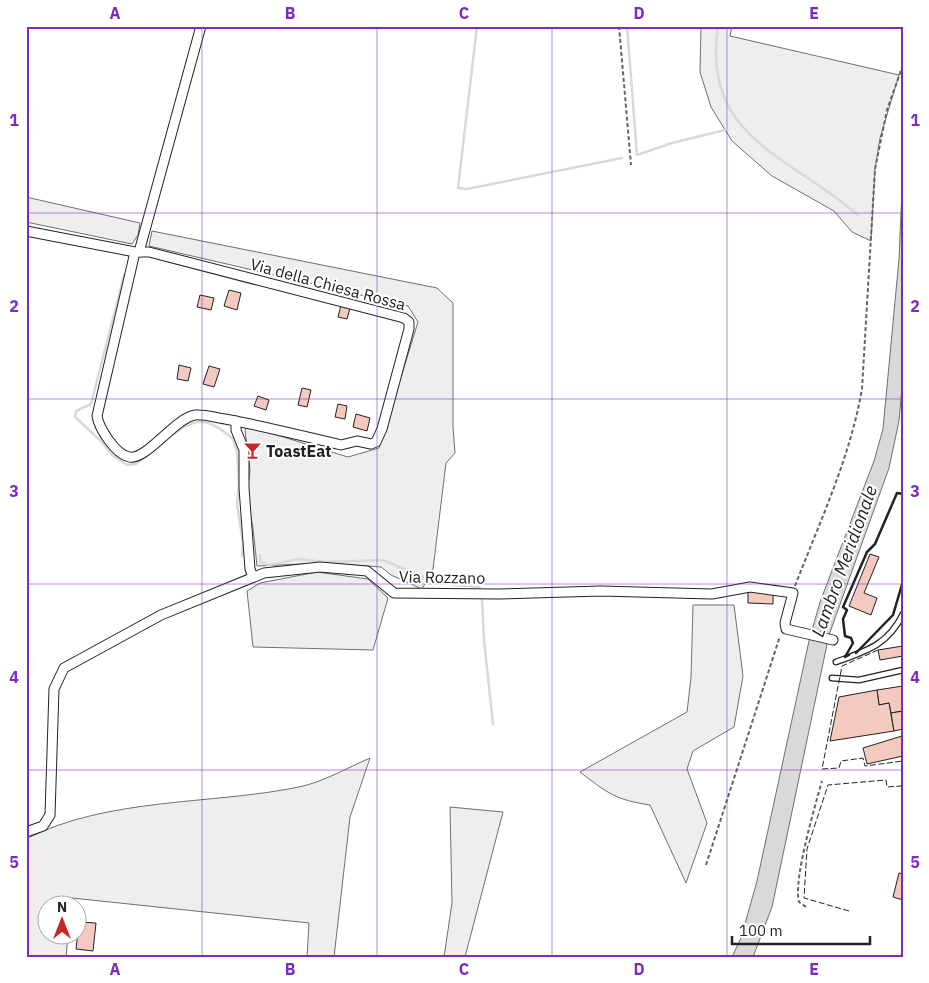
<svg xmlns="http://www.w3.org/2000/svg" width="929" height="983" font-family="'IBM Plex Sans',sans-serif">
<rect width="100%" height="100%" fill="#fff"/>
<g fill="#eee" stroke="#6f6f6f">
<polygon points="701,26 732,26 730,36 899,75 880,138 875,169 871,241 852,232 834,211 772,176 732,141 711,107 700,72"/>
<polygon points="26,197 140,223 138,235 132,244 26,222"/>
<polygon points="152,231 437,288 453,303 453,427 455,453 446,463 433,569 422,589 391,575 381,567 326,563 257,566 253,528 247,496 250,470 245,430 248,426 348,457 379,448 418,322 408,306 149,246"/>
<polygon points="317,572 368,579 388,598 373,650 253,647 247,591 260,583"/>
<path d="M693 605H734L743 676 734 727 693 751 687 769 707 823 686 883 650 805C616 800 607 793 580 772L687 712 691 678Z"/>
<path d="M370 758 350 817 334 957H307L309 923 72 898 71 905 48 906V936H68L66 957H26V839C108 797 211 805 299 787 323 782 347 768 370 758Z"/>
<polygon points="450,807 503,812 465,957 444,957 452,903"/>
</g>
<polygon fill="#d9d9d9" stroke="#6f6f6f" points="903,166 903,376 899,421 889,468 829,635 772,907 753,957 732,957 741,938 757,881 809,641 820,602 874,461 883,429 899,259"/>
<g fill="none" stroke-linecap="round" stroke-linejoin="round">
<g stroke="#d9d9d9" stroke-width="2.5">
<polyline points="477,26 458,188 467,189 622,158"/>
<polyline points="627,26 637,155 672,143 725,130"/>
<path d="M718 26C701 138 790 156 858 215"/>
<polyline points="124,275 91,404 76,411 75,417 100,440 112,455 127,465 136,464 158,446"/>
<path d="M164 441C193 420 202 412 233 439L237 452 239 482 237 504 243 543 242 556"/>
<polyline points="260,555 260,562 269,565 298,559 325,562 383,560 423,577 454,585 479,587 481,590"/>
<polyline points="482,598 484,640 493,724"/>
</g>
</g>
<g fill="#f3c9c0" stroke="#222">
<polygon points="229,290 241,293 237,310 224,306"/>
<polygon points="200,295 214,298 211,310 197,307"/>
<polygon points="341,305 350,308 347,319 338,317"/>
<polygon points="179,365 191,368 188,381 177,379"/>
<polygon points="209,366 220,369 214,387 203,384"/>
<polygon points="302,388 311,390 307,407 298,405"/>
<polygon points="258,396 269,400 266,410 254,406"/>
<polygon points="338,404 347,406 345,419 335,417"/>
<polygon points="356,414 370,418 367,431 353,427"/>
<polygon points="870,554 879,557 864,593 877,598 871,615 849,606"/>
<polygon points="748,591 773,593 773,604 748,603"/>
<polygon points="903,646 903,656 880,660 878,650"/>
<polygon points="903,686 903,711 891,713 889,703 879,705 877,690"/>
<polygon points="877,690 879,705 889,703 894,731 830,741 839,697"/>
<polygon points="903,711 903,729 894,731 891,713"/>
<polygon points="902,736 903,756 867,764 863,748"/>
<polygon points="899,873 903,874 903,900 893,897"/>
<polygon points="79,922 96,923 93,951 76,949"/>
</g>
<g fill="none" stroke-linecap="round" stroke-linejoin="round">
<defs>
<g id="service">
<path d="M836 662C866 651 888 645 903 614"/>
<polyline points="832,678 859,680 903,670"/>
</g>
<g id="minor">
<path d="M26 231 135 252H149L404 318 409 322V329L382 429 376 442 371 444 357 441 341 445C303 436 264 426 225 419 216 418 205 414 195 415 175 418 146 461 129 457 115 454 99 428 97 416L135 252"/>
<polyline points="139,252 201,26"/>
<polyline points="236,421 236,430 244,450 244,488 250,569 253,577"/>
<polyline points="26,832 43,826 50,815 54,689 64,668 161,615 264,573 320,567 367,571 394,593 499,594 601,591 712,594 750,587 793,593 785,623 786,629 833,640"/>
</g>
</defs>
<use href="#service" stroke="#222" stroke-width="7"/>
<use href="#minor" stroke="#222" stroke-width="11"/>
<g stroke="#646464" stroke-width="2" stroke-dasharray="4 2.5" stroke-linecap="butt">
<polyline points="619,26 631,165"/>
<path d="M795 586C820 521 850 458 862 389L875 169 887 110 903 65"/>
<polyline points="706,865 780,636"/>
<path d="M806 907 799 902C793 880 815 806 822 781"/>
</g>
<use href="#service" stroke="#fff" stroke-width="4.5"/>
<use href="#minor" stroke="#fff" stroke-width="9"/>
<g stroke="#222" stroke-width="1" stroke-dasharray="6 2.5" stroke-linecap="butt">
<polyline points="878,650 842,666 822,769 839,768 841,761 863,758 865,766 903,761"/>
<polyline points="849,911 804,898 807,849 828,785 886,780 887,787 901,786 903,782"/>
</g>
<g stroke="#222" stroke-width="2.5">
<polyline points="856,653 893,615 903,581"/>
<polyline points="849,655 845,657 853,643 851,638 845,636 843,619 847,610 843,607 867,552 875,544 897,493 903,494"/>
</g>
</g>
<path fill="none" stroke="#7b2cbf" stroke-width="1" stroke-opacity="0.55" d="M202 26V957M377 26V957M552 26V957M727 26V957M26 213H903M26 399H903M26 584H903M26 770H903"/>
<defs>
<symbol id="bar-bare" viewBox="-9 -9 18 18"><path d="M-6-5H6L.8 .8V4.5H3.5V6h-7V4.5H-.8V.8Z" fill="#c62828" stroke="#fff" stroke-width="2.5" paint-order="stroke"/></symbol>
</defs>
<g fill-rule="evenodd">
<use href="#bar-bare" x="240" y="438" width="25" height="25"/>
</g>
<g text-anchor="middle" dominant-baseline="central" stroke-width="4" stroke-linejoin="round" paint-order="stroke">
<g font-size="16" fill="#222" stroke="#fff">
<text transform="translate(328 284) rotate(15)">Via della Chiesa Rossa</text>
<text transform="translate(442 577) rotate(1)">Via Rozzano</text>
</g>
<g font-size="16" font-weight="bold" fill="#222" stroke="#fff" text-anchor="start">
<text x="266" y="451">ToastEat</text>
</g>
<g font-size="18" font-style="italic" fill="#222" stroke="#fff">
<text transform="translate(844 561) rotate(-70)">Lambro Meridionale</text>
</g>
</g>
<rect width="929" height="983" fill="none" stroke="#ffffff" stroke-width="55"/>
<g transform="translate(62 920)"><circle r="24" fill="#ffffff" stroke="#a7a7a7"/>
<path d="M0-4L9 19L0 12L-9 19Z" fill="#c62828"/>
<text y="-8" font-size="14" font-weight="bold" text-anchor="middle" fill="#222222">N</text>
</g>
<path d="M732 936v8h138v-8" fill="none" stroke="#222222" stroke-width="2.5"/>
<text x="739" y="936" font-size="15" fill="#222222" stroke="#ffffff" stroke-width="4" paint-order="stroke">100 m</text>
<rect x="28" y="28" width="874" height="928" fill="none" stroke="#7b2cbf" stroke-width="2"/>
<g font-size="16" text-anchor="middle" font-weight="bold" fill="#7b2cbf">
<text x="115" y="19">A</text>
<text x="290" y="19">B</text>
<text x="464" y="19">C</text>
<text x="639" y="19">D</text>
<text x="814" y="19">E</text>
<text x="14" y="126">1</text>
<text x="915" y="126">1</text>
<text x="14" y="312">2</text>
<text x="915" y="312">2</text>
<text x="14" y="497">3</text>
<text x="915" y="497">3</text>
<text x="14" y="683">4</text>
<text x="915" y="683">4</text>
<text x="14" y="868">5</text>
<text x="915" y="868">5</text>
<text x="115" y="975">A</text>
<text x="290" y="975">B</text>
<text x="464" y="975">C</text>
<text x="639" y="975">D</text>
<text x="814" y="975">E</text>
</g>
</svg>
